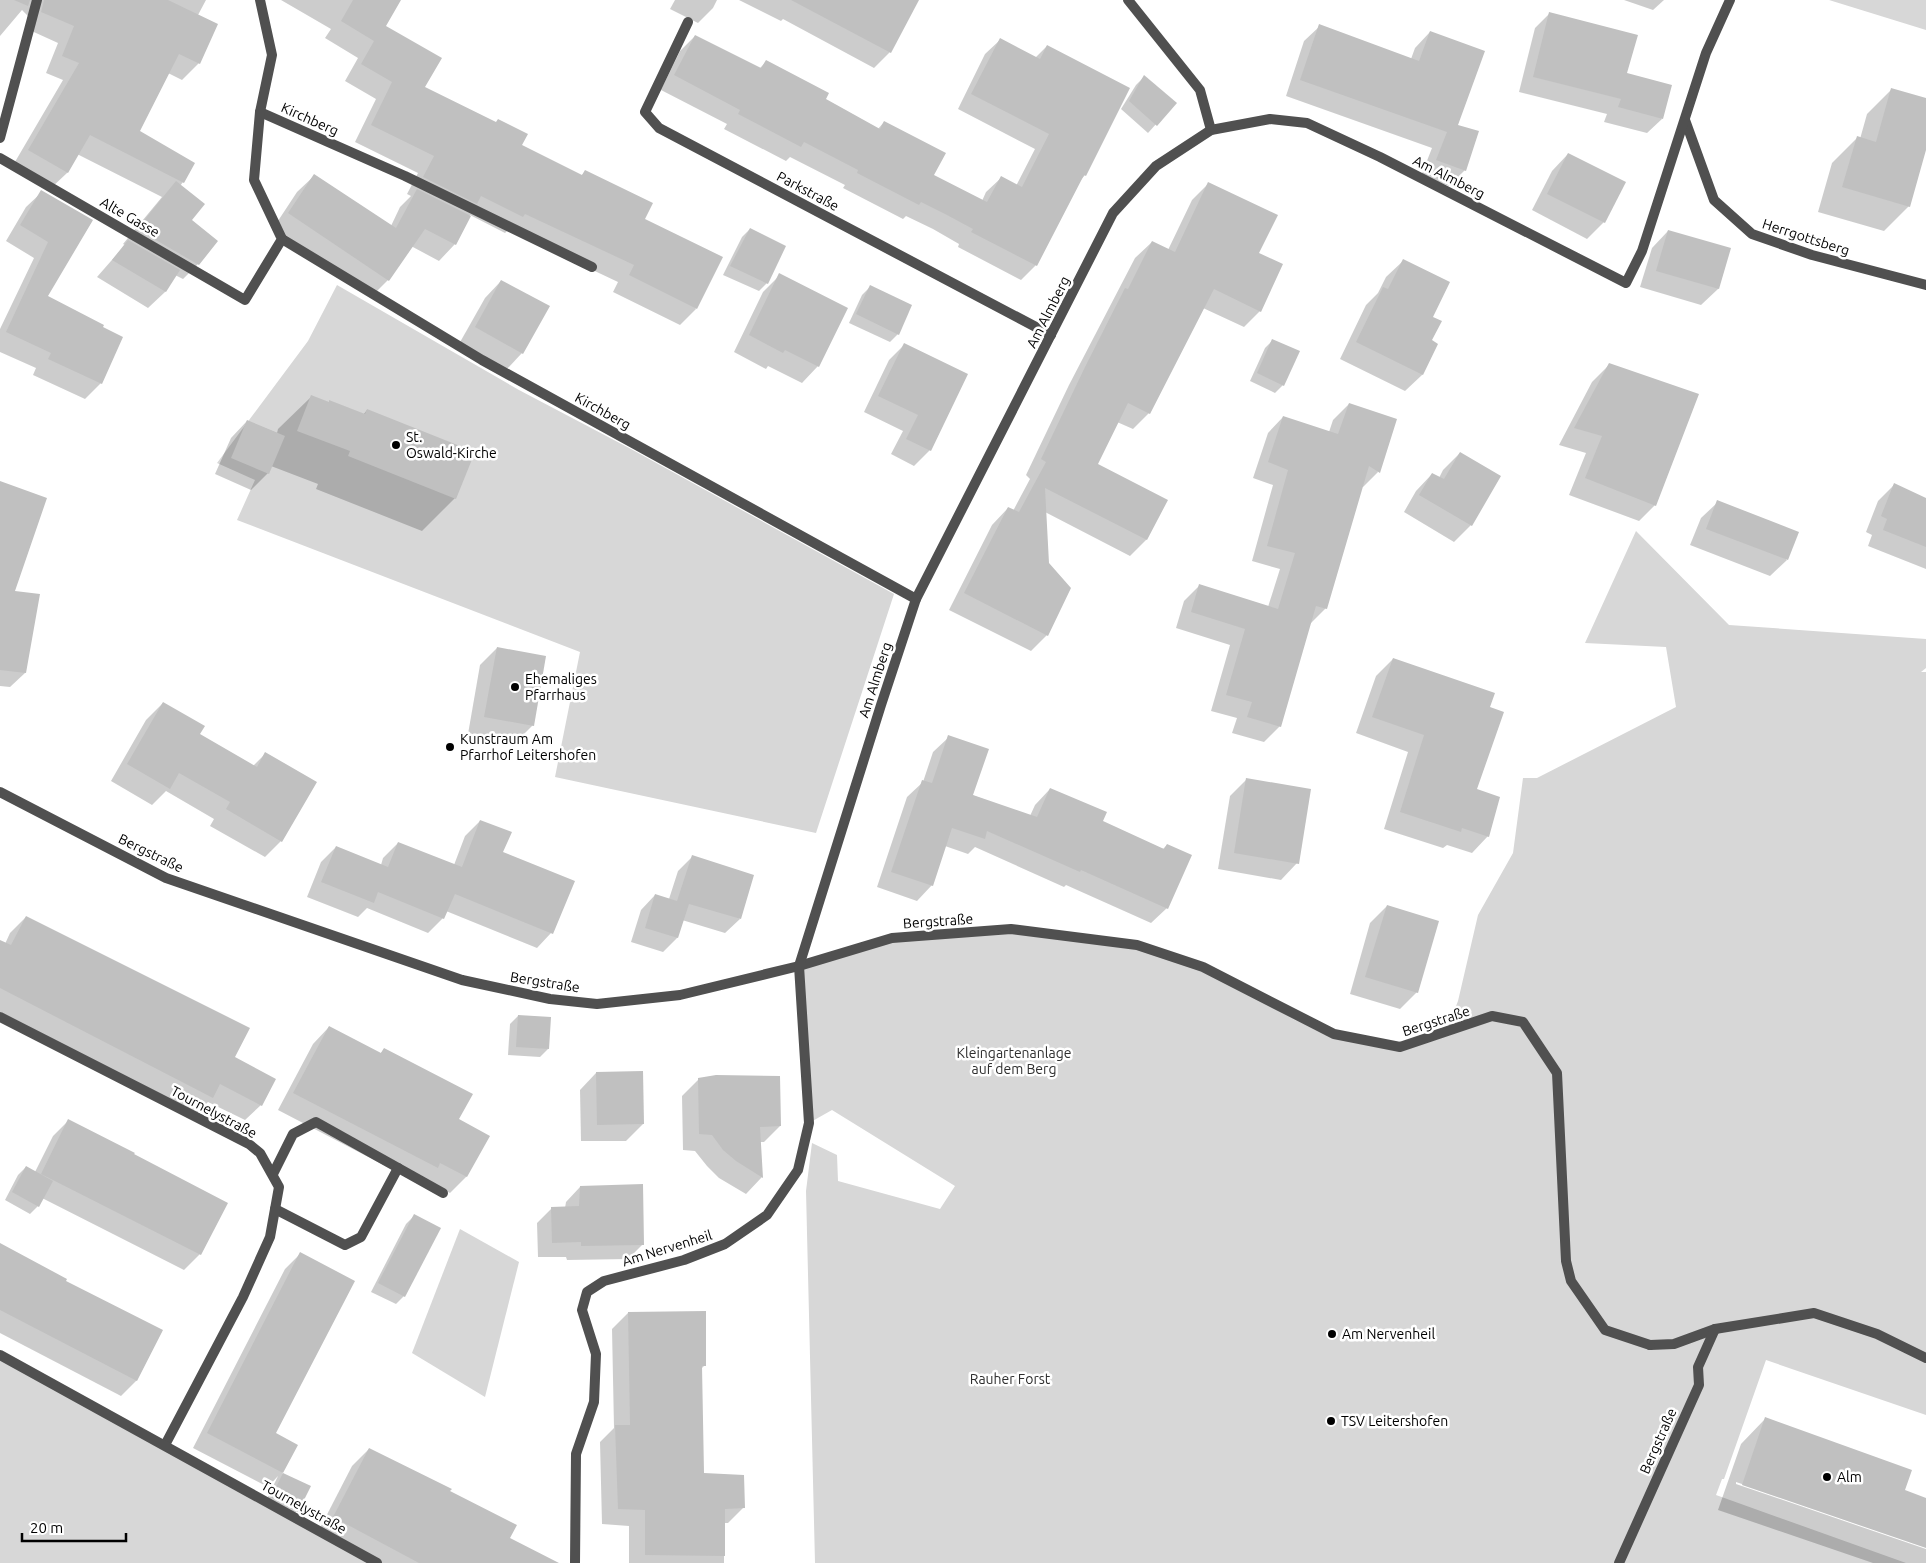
<svg xmlns="http://www.w3.org/2000/svg" width="1926" height="1563" font-family="Ubuntu,sans-serif">
<rect width="100%" height="100%" fill="#fff"/>
<g fill="#d7d7d7">
<polygon points="1829,0 1926,0 1926,30"/>
<polygon points="337,285 519,390 631,449 894,594 816,833 555,777 580,652 237,520 255,480 217,463 308,341"/>
<polygon points="1636,531 1729,625 1926,639 1926,668 1921,672 1926,672 1926,1415 1766,1360 1724,1479 1722,1479 1716,1495 1906,1563 815,1563 806,1191 812,1143 837,1155 838,1181 940,1209 955,1186 832,1110 809,1123 799,966 892,938 1011,929 1137,945 1203,967 1334,1034 1400,1047 1446,1032 1458,1001 1478,915 1513,853 1523,778 1537,778 1676,707 1666,647 1585,643"/>
<polygon points="460,1229 519,1262 485,1397 412,1353"/>
<polygon points="0,1355 377,1563 0,1563"/>
</g>
<g fill="#0003">
<polygon points="0,0 206,0 198,15 199,63 182,80 168,73 138,132 183,182 180,186 191,220 216,241 198,264 183,279 175,275 165,292 148,308 97,277 125,245 123,244 162,197 77,154 67,173 50,189 12,167 63,80 46,73 58,43 25,28 28,16 22,10 0,36"/>
<polygon points="281,0 400,0 384,26 424,88 521,145 581,176 585,172 643,219 696,309 680,325 613,292 618,282 508,230 505,233 470,215 455,244 439,261 411,246 388,280 372,296 272,230 297,192 314,176 391,226 400,207 411,196 407,194 418,173 355,142 376,99 345,81 358,58 325,38 331,29"/>
<polygon points="675,0 717,0 713,8 698,23 670,9"/>
<polygon points="739,0 912,0 890,52 874,68 783,19 781,21"/>
<polygon points="1624,0 1664,0 1653,10"/>
<polygon points="1550,13 1626,74 1662,119 1647,133 1604,122 1607,114 1519,92 1535,28"/>
<polygon points="1320,26 1411,59 1415,48 1430,32 1457,125 1465,170 1449,186 1421,176 1432,148 1286,96 1304,41"/>
<polygon points="695,36 759,69 766,62 825,100 878,129 884,122 933,176 982,201 986,192 1001,178 1016,186 1035,149 958,109 985,54 1000,40 1035,58 1047,46 1085,175 1080,181 1036,265 1021,280 958,247 959,244 933,229 906,216 903,219 843,188 845,185 790,157 786,161 724,129 727,124 661,90 680,51"/>
<polygon points="1144,77 1175,103 1148,133 1121,109 1136,85"/>
<polygon points="1892,89 1926,99 1926,146 1909,206 1884,231 1818,212 1832,163 1857,138 1860,139 1867,114"/>
<polygon points="1568,154 1604,222 1587,239 1532,210 1552,171"/>
<polygon points="1208,184 1258,253 1260,311 1244,327 1203,308 1149,413 1133,429 1117,422 1096,465 1166,501 1146,540 1130,556 1045,512 1047,635 1031,651 949,610 992,525 1008,508 1013,511 1030,479 1026,475 1069,385 1135,258 1152,242 1168,250 1192,200"/>
<polygon points="42,192 92,221 46,296 101,383 85,399 33,375 36,368 0,352 0,329 34,258 6,241 26,207"/>
<polygon points="750,229 767,283 759,291 723,275 742,237"/>
<polygon points="1668,231 1730,249 1718,289 1701,305 1640,287 1652,248"/>
<polygon points="1403,261 1432,317 1430,341 1437,344 1422,375 1405,391 1340,359 1366,305 1378,293 1386,277"/>
<polygon points="780,275 818,366 802,383 768,366 766,369 734,352 763,292"/>
<polygon points="501,281 522,353 506,370 459,344 485,298"/>
<polygon points="870,287 898,334 890,342 849,323 862,295"/>
<polygon points="1273,340 1283,385 1275,393 1250,381 1265,348"/>
<polygon points="904,345 930,450 914,466 891,454 903,431 864,412 889,360"/>
<polygon points="1609,365 1655,505 1639,521 1569,495 1586,453 1559,445 1592,382"/>
<polygon points="311,397 363,415 367,410 455,498 422,531 316,489 318,484 271,466 268,473 251,490 215,474 231,438 247,421 277,433 278,429"/>
<polygon points="1349,404 1378,472 1363,487 1361,487 1326,608 1309,625 1280,726 1264,742 1232,733 1237,718 1211,711 1230,645 1176,628 1184,601 1200,585 1268,607 1280,569 1252,561 1273,485 1253,478 1268,433 1283,417 1329,432 1333,420"/>
<polygon points="1460,453 1471,525 1454,542 1404,512 1416,491 1432,474 1439,478 1443,470"/>
<polygon points="0,482 25,673 10,687 0,686"/>
<polygon points="1894,485 1926,499 1926,569 1868,546 1872,535 1866,532 1878,501"/>
<polygon points="1718,502 1787,560 1770,576 1690,545 1701,518"/>
<polygon points="497,648 533,725 516,742 468,734 480,665"/>
<polygon points="1393,659 1476,790 1488,836 1472,853 1447,845 1443,848 1384,829 1408,752 1356,733 1376,676"/>
<polygon points="163,703 199,735 253,766 266,753 281,841 265,857 210,826 214,819 166,791 152,805 111,781 146,720"/>
<polygon points="949,737 972,795 1030,816 1035,805 1050,789 1101,822 1163,849 1167,845 1167,908 1151,923 1066,885 1064,887 975,847 968,854 945,846 932,885 917,901 877,887 907,797 923,782 933,752"/>
<polygon points="1247,779 1297,863 1281,880 1218,869 1230,796"/>
<polygon points="480,821 502,852 551,933 537,948 446,911 443,918 428,933 367,908 358,917 307,897 321,862 336,847 381,865 383,858 398,843 454,865 465,836"/>
<polygon points="692,857 740,919 725,933 682,920 677,938 663,952 631,942 641,910 655,895 669,899 678,871"/>
<polygon points="1387,906 1417,992 1400,1009 1350,994 1370,923"/>
<polygon points="26,917 233,1057 261,1105 245,1120 208,1102 197,1113 0,1012 0,941 5,944 10,933"/>
<polygon points="518,1016 548,1049 540,1057 508,1055 510,1024"/>
<polygon points="329,1027 380,1054 384,1049 457,1120 488,1136 466,1177 450,1193 424,1179 420,1184 278,1110 313,1044"/>
<polygon points="596,1073 643,1124 626,1141 581,1141 580,1090"/>
<polygon points="699,1079 780,1126 764,1142 760,1142 762,1177 746,1194 719,1178 707,1166 695,1151 683,1150 682,1096"/>
<polygon points="68,1121 200,1254 184,1270 42,1198 38,1206 30,1214 5,1200 18,1175 26,1167 35,1172 53,1136"/>
<polygon points="580,1187 643,1244 628,1259 567,1260 566,1257 538,1257 537,1223 552,1208 565,1208 566,1202"/>
<polygon points="414,1216 404,1296 396,1304 371,1292 406,1224"/>
<polygon points="0,1251 162,1331 136,1381 121,1396 0,1333"/>
<polygon points="300,1254 274,1434 296,1445 282,1473 309,1487 297,1511 289,1519 264,1505 278,1476 268,1487 193,1448 285,1269"/>
<polygon points="628,1313 705,1365 701,1369 703,1474 744,1507 728,1523 724,1523 724,1563 629,1563 629,1526 602,1524 600,1442 614,1428 612,1329"/>
<polygon points="1765,1419 1903,1491 1926,1500 1926,1547 1736,1482 1736,1484 1926,1549 1926,1563 1873,1563 1718,1510 1741,1444"/>
<polygon points="369,1449 449,1491 509,1539 533,1563 372,1563 317,1534 352,1466"/>
</g>
<g fill="#c0c0c0">
<polygon points="14,0 30,0 28,6"/>
<polygon points="44,0 168,0 218,24 200,64 179,54 140,131 195,163 184,183 90,135 68,173 28,150 79,63 62,56 74,26 41,12"/>
<polygon points="353,0 401,0 386,26 442,58 425,87 496,122 498,119 528,134 522,145 582,175 585,170 653,203 645,219 723,257 697,309 629,275 634,265 525,214 523,217 481,196 477,204 423,177 434,156 371,125 392,82 361,64 374,41 341,21"/>
<polygon points="791,0 919,0 891,53"/>
<polygon points="1549,12 1638,35 1627,73 1672,85 1663,119 1618,107 1621,99 1533,77"/>
<polygon points="1319,24 1419,61 1430,31 1485,51 1458,125 1479,131 1466,171 1436,160 1447,132 1300,80"/>
<polygon points="695,35 761,68 766,60 829,93 826,99 880,129 884,121 946,153 934,175 987,202 1001,176 1022,187 1049,134 971,94 1000,38 1040,59 1047,45 1130,88 1086,176 1084,175 1037,266 971,232 973,229 947,215 921,202 919,205 857,173 858,170 804,142 801,147 738,114 740,110 674,75"/>
<polygon points="1144,75 1177,103 1157,126 1129,101"/>
<polygon points="1891,88 1926,98 1926,150 1910,207 1842,187 1857,136 1876,142"/>
<polygon points="1568,153 1626,182 1605,223 1547,194"/>
<polygon points="314,174 396,228 417,189 471,216 456,245 425,229 389,281 288,213"/>
<polygon points="176,181 205,204 192,220 218,241 199,265 137,229"/>
<polygon points="1208,182 1278,215 1259,253 1283,264 1261,312 1214,289 1150,414 1128,403 1098,464 1168,500 1147,540 1045,488 1049,563 1071,588 1048,636 964,593 1008,507 1019,512 1046,462 1041,459 1085,367 1125,288 1128,289 1152,241 1175,252"/>
<polygon points="41,190 93,220 48,296 104,325 103,327 123,337 102,384 48,359 51,353 6,332 48,242 20,225"/>
<polygon points="750,228 786,246 768,284 730,266"/>
<polygon points="1668,230 1731,248 1719,289 1656,271"/>
<polygon points="128,240 180,270 166,292 112,260"/>
<polygon points="1403,259 1450,282 1433,317 1442,321 1432,340 1438,344 1423,375 1356,342 1383,287 1388,289"/>
<polygon points="779,273 848,308 819,367 785,350 783,353 749,335"/>
<polygon points="501,280 550,306 523,354 475,327"/>
<polygon points="870,285 912,305 899,335 856,314"/>
<polygon points="1272,339 1300,351 1284,386 1257,373"/>
<polygon points="904,343 968,374 931,451 906,439 918,415 878,396"/>
<polygon points="1609,363 1699,394 1656,506 1585,478 1602,436 1574,428"/>
<polygon points="311,395 329,402 329,400 365,414 367,409 475,452 456,499 348,456 350,451 297,431"/>
<polygon points="1349,403 1397,419 1380,473 1369,466 1327,609 1316,606 1281,727 1247,717 1252,702 1226,695 1245,629 1191,612 1199,584 1278,609 1295,553 1267,546 1288,470 1268,462 1283,416 1338,434"/>
<polygon points="247,420 285,436 269,474 231,458"/>
<polygon points="1460,452 1501,476 1472,526 1419,495 1432,473 1444,479"/>
<polygon points="0,481 47,498 15,591 40,594 26,673 0,670"/>
<polygon points="1894,483 1926,498 1926,547 1883,530 1887,519 1881,516"/>
<polygon points="1717,500 1799,532 1788,560 1706,529"/>
<polygon points="497,647 546,656 534,726 484,717"/>
<polygon points="1393,658 1495,693 1490,707 1504,712 1477,789 1500,797 1489,837 1462,828 1461,832 1400,812 1424,735 1372,717"/>
<polygon points="163,702 205,726 200,734 257,767 265,752 317,782 282,842 226,809 230,802 179,773 170,789 127,764"/>
<polygon points="948,735 989,749 973,795 1037,817 1050,788 1107,812 1103,821 1164,849 1167,844 1192,855 1168,909 1081,870 1080,872 987,831 985,839 952,828 933,886 891,872 922,780 932,783"/>
<polygon points="1246,778 1311,789 1299,864 1234,853"/>
<polygon points="480,820 512,832 503,852 575,881 553,934 455,894 444,919 378,892 374,903 321,882 336,846 388,867 398,842 462,867"/>
<polygon points="692,855 754,875 741,919 689,904 678,938 645,928 655,894 677,901"/>
<polygon points="1387,905 1439,921 1418,993 1365,977"/>
<polygon points="26,916 250,1028 235,1057 276,1079 262,1106 220,1084 213,1098 0,988 0,940 11,945"/>
<polygon points="518,1015 551,1017 549,1049 516,1047"/>
<polygon points="329,1026 381,1053 384,1048 473,1094 459,1119 490,1136 467,1177 440,1163 438,1168 293,1093"/>
<polygon points="643,1071 644,1124 597,1125 596,1072"/>
<polygon points="716,1075 780,1076 781,1126 760,1127 763,1178 736,1161 723,1150 712,1135 699,1134 698,1078"/>
<polygon points="68,1119 135,1153 134,1154 228,1203 201,1255 41,1174"/>
<polygon points="26,1166 53,1181 39,1207 12,1192"/>
<polygon points="643,1184 644,1245 581,1246 581,1242 552,1243 551,1207 579,1206 580,1186"/>
<polygon points="414,1214 441,1228 405,1297 378,1283"/>
<polygon points="0,1243 67,1279 66,1281 163,1330 137,1381 0,1310"/>
<polygon points="300,1252 355,1281 276,1433 298,1445 283,1473 207,1433"/>
<polygon points="706,1311 706,1366 702,1366 704,1473 744,1475 745,1508 725,1509 725,1556 645,1555 645,1510 618,1509 615,1425 630,1425 628,1312"/>
<polygon points="1765,1417 1912,1470 1905,1490 1926,1498 1926,1548 1742,1485"/>
<polygon points="369,1448 452,1489 450,1491 517,1525 510,1538 559,1563 419,1563 333,1517"/>
<polygon points="283,1473 311,1486 298,1512 271,1497"/>
</g>
<g fill="none" stroke-linecap="round" stroke-linejoin="round">
<g stroke="#505050" stroke-width="10">
<polyline points="260,112 405,176 592,267"/>
<polyline points="282,239 482,360 916,599"/>
<polyline points="273,1174 293,1134 316,1122 443,1193"/>
<polyline points="275,1209 345,1245 361,1237 398,1168"/>
<polyline points="1650,1345 1674,1344 1715,1329 1814,1313 1877,1334 1926,1358"/>
<polyline points="1619,1563 1699,1385 1698,1367 1715,1329"/>
</g>
<g stroke="#505050" stroke-width="10">
<polyline points="1128,0 1200,90 1211,130"/>
<polyline points="688,22 645,112 659,128 1051,335"/>
<polyline points="1685,120 1714,200 1752,234 1812,255 1926,285"/>
<polyline points="0,138 37,0"/>
<polyline points="0,158 245,300 282,239 254,180 260,112 272,55 260,0"/>
<polyline points="0,792 166,878 462,980 550,999 597,1004 680,995 799,966 892,938 1011,929 1137,945 1203,967 1334,1034 1400,1047 1492,1016 1523,1022 1557,1073 1566,1261 1571,1281 1605,1330 1650,1345"/>
<polyline points="0,1017 249,1144 260,1153 279,1187 270,1237 243,1297 165,1445"/>
<polyline points="0,1355 377,1563"/>
<polyline points="575,1563 576,1454 594,1402 596,1354 582,1310 587,1292 604,1281 684,1260 725,1244 767,1215 798,1170 809,1123 799,966 881,705 916,599 1113,213 1156,166 1211,130 1270,119 1307,123 1380,157 1626,283 1642,251 1706,53 1730,0"/>
</g>
</g>
<g fill="#000" stroke="#fff" stroke-width="2">
<circle cx="396" cy="445" r="5"/>
<circle cx="515" cy="687" r="5"/>
<circle cx="450" cy="747" r="5"/>
<circle cx="1332" cy="1334" r="5"/>
<circle cx="1331" cy="1421" r="5"/>
<circle cx="1827" cy="1477" r="5"/>
</g>
<g text-anchor="middle" dominant-baseline="central" stroke-width="5" stroke-linejoin="round" paint-order="stroke">
<g font-size="14" fill="#000" stroke="#fff">
<text transform="translate(310 119) rotate(24)">Kirchberg</text>
<text transform="translate(1449 177) rotate(27)">Am Almberg</text>
<text transform="translate(808 191) rotate(28)">Parkstraße</text>
<text transform="translate(130 217) rotate(30)">Alte Gasse</text>
<text transform="translate(1806 237) rotate(18)">Herrgottsberg</text>
<text transform="translate(1048 312) rotate(-63)">Am Almberg</text>
<text transform="translate(603 411) rotate(29)">Kirchberg</text>
<text transform="translate(875 680) rotate(-72)">Am Almberg</text>
<text transform="translate(151 853) rotate(26)">Bergstraße</text>
<text transform="translate(938 921) rotate(-4)">Bergstraße</text>
<text transform="translate(545 982) rotate(9)">Bergstraße</text>
<text transform="translate(1436 1021) rotate(-18)">Bergstraße</text>
<text transform="translate(214 1112) rotate(28)">Tournelystraße</text>
<text transform="translate(667 1248) rotate(-17)">Am Nervenheil</text>
<text transform="translate(1658 1441) rotate(-66)">Bergstraße</text>
<text transform="translate(304 1507) rotate(29)">Tournelystraße</text>
</g>
<g font-size="14" fill="#000" stroke="#fff" text-anchor="start">
<text x="406" y="437">St.<tspan x="406" dy="16">Oswald-Kirche</tspan></text>
<text x="525" y="679">Ehemaliges<tspan x="525" dy="16">Pfarrhaus</tspan></text>
<text x="460" y="739">Kunstraum Am<tspan x="460" dy="16">Pfarrhof Leitershofen</tspan></text>
<text x="1342" y="1334">Am Nervenheil</text>
<text x="1341" y="1421">TSV Leitershofen</text>
<text x="1837" y="1477">Alm</text>
</g>
<g font-size="14" fill="#2e2e2e" stroke="#fff">
<text x="1014" y="1053">Kleingartenanlage<tspan x="1014" dy="16">auf dem Berg</tspan></text>
<text x="1010" y="1379">Rauher Forst</text>
</g>
</g>
<path d="M22 1533v8h104v-8" fill="none" stroke="#000000" stroke-width="2.5"/>
<text x="30" y="1533" font-size="15" fill="#000000" stroke="#ffffff" stroke-width="4" paint-order="stroke">20 m</text>
</svg>
